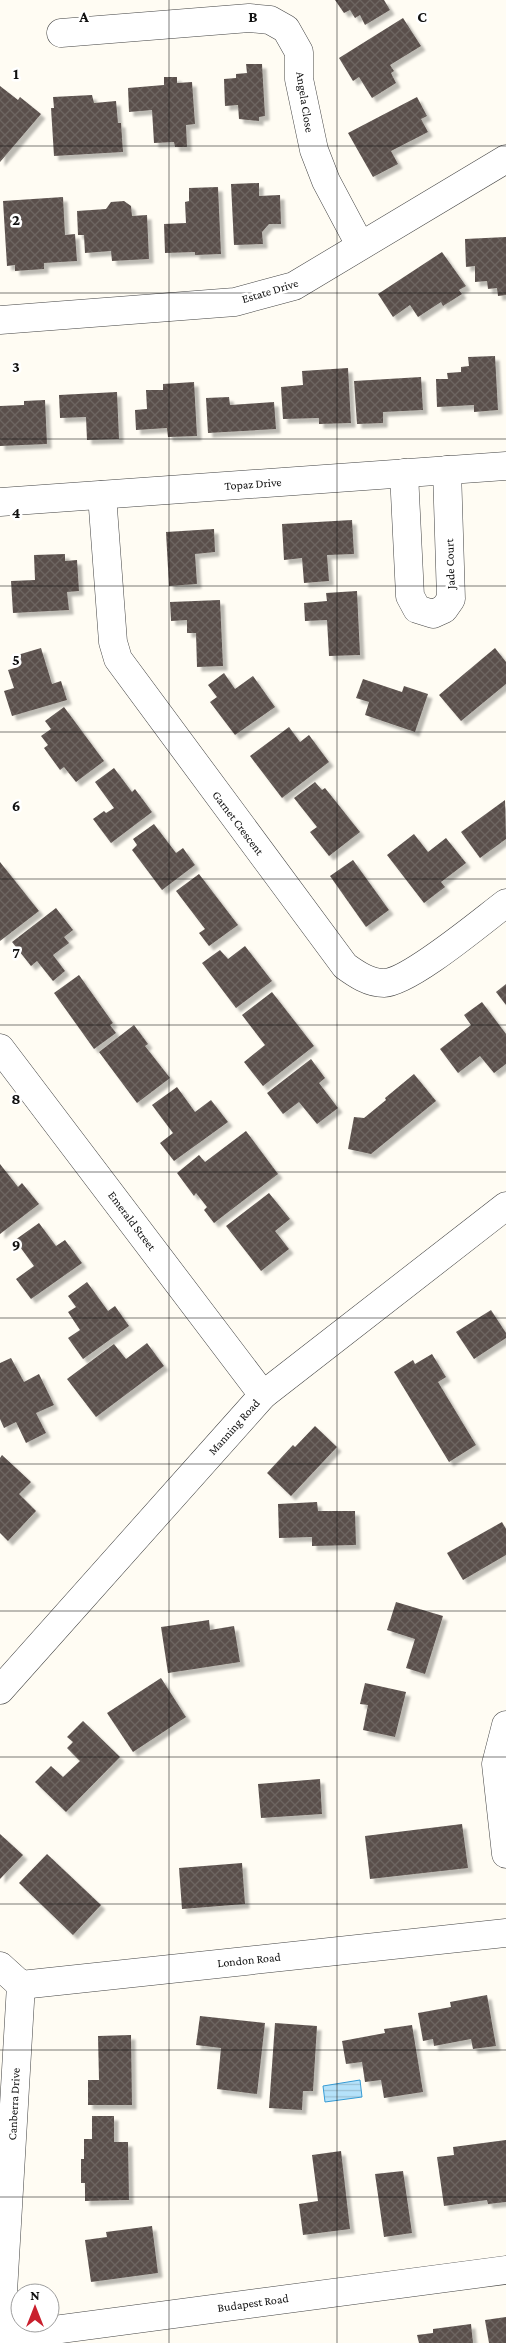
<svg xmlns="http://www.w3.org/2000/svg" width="506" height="2343" font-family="'Crimson Pro',serif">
<defs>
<pattern id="water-rules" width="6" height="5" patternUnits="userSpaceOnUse" patternTransform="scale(1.25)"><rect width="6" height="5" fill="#b5e2fa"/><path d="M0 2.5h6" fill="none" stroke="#9bc1d5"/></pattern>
<pattern id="building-cross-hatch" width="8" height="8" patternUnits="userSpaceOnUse" patternTransform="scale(1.25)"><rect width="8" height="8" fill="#5a504c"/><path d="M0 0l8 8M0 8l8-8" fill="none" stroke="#6d6561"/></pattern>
<filter id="shadow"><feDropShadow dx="4.5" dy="4.5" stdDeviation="1" flood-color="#0004"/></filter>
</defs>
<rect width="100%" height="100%" fill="#fffcf3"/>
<polygon fill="url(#water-rules)" stroke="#379cd5" points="360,2080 362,2097 325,2102 323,2086"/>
<g fill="url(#building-cross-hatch)" filter="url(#shadow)">
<polygon points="335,0 384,0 390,10 365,25 360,15 355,18 350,10 344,13"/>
<polygon points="403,18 421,46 390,65 394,71 391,73 396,83 372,98 359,77 353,81 339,58"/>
<polygon points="246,64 262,64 265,116 259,117 259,121 239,119 238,105 225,106 224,79 236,78 236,74 247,73"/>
<polygon points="164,77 177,77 177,83 192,82 195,124 186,125 187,147 175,147 174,142 154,143 152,110 129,112 128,88 164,85"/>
<polygon points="0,86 18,100 20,97 41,114 0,162"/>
<polygon points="92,95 94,103 116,101 118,123 121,123 123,152 54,156 51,108 54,108 53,97"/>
<polygon points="417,97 427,116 421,119 428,132 391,151 398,164 373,177 348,133"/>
<polygon points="259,183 259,196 280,195 281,224 269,224 262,232 263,244 234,245 231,184"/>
<polygon points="218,187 221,254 195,255 195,252 165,253 164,224 186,223 185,202 189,201 189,188"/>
<polygon points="63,197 65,235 75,234 77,261 44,263 44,269 15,271 15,265 7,266 3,201"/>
<polygon points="124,201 131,206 132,216 147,215 149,259 112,261 111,251 85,253 84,235 78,235 77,211 106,209 111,202"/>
<polygon points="506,237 506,295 498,296 497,288 488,289 487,281 475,282 475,266 466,267 465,239"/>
<polygon points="442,252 466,286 459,290 462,294 443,306 441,302 418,317 410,305 393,317 378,294"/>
<polygon points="495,356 498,410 474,412 474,405 437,407 436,379 448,379 447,373 461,372 461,367 469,366 468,357"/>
<polygon points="348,368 351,423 319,424 319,418 283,419 281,387 303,385 302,371"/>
<polygon points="421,377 423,410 383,412 383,423 357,424 354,381"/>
<polygon points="194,382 197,436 168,437 167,428 136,430 135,410 147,409 146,390 163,390 163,384"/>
<polygon points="117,392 119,439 87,440 86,417 60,418 59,395"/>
<polygon points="229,397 230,405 274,402 276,429 208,433 206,398"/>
<polygon points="45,400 47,444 0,446 0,406 24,405 24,401"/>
<polygon points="352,520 354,554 327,555 329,581 304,583 302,558 284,560 282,524"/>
<polygon points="214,529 215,552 195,554 197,584 169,586 166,532"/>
<polygon points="65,554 65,561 77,560 79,591 67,592 69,610 13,613 11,581 35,580 34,555"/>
<polygon points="357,591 360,655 329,656 327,620 305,621 304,603 327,601 326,593"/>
<polygon points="220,600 223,666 197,667 196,633 187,633 187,620 171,621 170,602"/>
<polygon points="41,648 52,684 61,681 67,700 12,716 4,691 14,688 8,670 18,667 14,656"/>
<polygon points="495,648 506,662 506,684 461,721 439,695"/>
<polygon points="224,673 235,689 253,676 275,707 235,735 210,702 217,697 208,685"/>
<polygon points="363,679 402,692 404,686 428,694 415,732 365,715 369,702 356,698"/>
<polygon points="64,707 104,761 76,782 64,767 60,770 44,748 48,745 41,736 51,729 45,721"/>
<polygon points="289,727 300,742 309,735 329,762 282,798 250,756"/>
<polygon points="114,768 132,792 135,789 152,812 111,843 93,819 104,811 106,813 114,808 95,782"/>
<polygon points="315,782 322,790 325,788 360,832 329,856 310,832 317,827 294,798"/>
<polygon points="505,800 506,839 480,858 461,832"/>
<polygon points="154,824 176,853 183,848 195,865 162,890 132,850 137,845 133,839"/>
<polygon points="414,834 428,852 446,838 466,863 441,882 445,887 424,903 387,855"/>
<polygon points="353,860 389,910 366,927 330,876"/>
<polygon points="0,862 39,911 0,941"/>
<polygon points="199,874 238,925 209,946 199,933 205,929 176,891"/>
<polygon points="56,908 73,930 64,937 69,943 53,955 65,971 53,981 37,961 31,966 12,942"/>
<polygon points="245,946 272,981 236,1008 202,963 220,950 228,959"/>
<polygon points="79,975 113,1023 110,1025 116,1033 94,1049 54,993"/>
<polygon points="506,984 506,1005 496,992"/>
<polygon points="272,992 314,1046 263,1086 244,1062 265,1045 242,1015"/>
<polygon points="482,1002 506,1034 506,1064 494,1073 480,1056 458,1073 440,1049 471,1025 464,1015"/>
<polygon points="134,1025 148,1044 145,1046 170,1078 137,1103 99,1052"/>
<polygon points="311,1059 325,1078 319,1083 338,1108 317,1124 299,1102 283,1114 267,1093"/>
<polygon points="414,1074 436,1101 371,1154 348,1149 354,1117 364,1118 386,1100 385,1098"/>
<polygon points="177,1087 195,1112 211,1100 228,1122 174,1161 160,1143 173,1133 152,1105"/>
<polygon points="246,1131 278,1174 214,1223 204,1210 207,1207 196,1193 194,1196 177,1173 199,1155 205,1162"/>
<polygon points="0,1164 18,1187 22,1183 39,1204 0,1234"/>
<polygon points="269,1193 290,1219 275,1231 289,1249 261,1271 226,1226"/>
<polygon points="39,1223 56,1246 65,1240 82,1263 31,1299 16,1279 34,1266 15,1240"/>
<polygon points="87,1282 108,1311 115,1306 129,1326 83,1359 68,1338 80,1330 68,1312 76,1307 68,1296"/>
<polygon points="491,1310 506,1333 506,1338 474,1359 456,1332"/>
<polygon points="147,1343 164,1366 96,1417 67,1379 114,1344 126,1359"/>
<polygon points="432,1354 446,1377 438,1382 476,1445 449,1462 394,1372 413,1360 415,1364"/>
<polygon points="11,1358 24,1382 39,1374 54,1405 36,1413 46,1433 26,1443 16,1422 4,1428 0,1419 0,1363"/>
<polygon points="315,1426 337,1447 291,1496 267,1473 293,1445 295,1447"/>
<polygon points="2,1455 31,1482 19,1494 36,1511 8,1541 0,1533 0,1458"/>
<polygon points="317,1502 318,1511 355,1511 356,1545 312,1546 312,1537 279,1538 278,1504"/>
<polygon points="502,1522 506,1529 506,1555 463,1580 447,1553"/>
<polygon points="396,1602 443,1616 425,1674 406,1668 415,1639 387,1630"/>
<polygon points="209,1620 210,1630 234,1626 240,1662 168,1673 161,1627"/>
<polygon points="161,1678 186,1717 133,1752 107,1713"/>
<polygon points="365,1683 406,1692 395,1737 363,1730 368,1705 360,1704"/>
<polygon points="83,1721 120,1757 66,1812 35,1782 51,1766 63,1777 80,1761 67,1748 73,1742 67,1737"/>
<polygon points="320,1779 322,1814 261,1818 258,1784"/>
<polygon points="462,1824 468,1868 370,1879 365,1836"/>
<polygon points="0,1834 23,1855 0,1879"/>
<polygon points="47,1854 101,1905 73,1935 19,1883"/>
<polygon points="242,1863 245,1904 182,1909 179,1868"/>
<polygon points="487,1995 496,2046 473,2049 471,2039 434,2046 433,2039 423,2041 418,2013 451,2007 450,2002"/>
<polygon points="200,2016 265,2023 257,2094 217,2089 221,2048 196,2045"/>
<polygon points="275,2023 317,2026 313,2091 303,2091 302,2110 269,2108"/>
<polygon points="412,2025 423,2092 384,2098 381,2080 365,2082 362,2062 346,2064 342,2041 385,2033 384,2029"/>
<polygon points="131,2035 132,2105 88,2105 88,2080 99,2080 98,2036"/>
<polygon points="92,2116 114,2116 114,2142 128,2142 129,2200 85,2201 85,2183 81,2183 81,2159 84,2159 84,2139 92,2139"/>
<polygon points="506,2140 506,2202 488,2204 487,2200 444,2206 437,2157 454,2155 453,2147"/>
<polygon points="341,2151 350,2229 303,2235 299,2204 318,2201 312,2155"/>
<polygon points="403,2171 412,2233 384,2237 375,2174"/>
<polygon points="152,2226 158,2273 91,2282 85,2240 107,2237 106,2232"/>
<polygon points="506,2317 506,2343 489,2343 485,2320"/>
<polygon points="471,2324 473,2343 419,2343 417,2335 433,2333 433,2329"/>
</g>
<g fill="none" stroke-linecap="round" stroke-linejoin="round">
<defs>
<g id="minor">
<polyline points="61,33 249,18 270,20 286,29 299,52 299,79 314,150 326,181 360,245"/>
<polyline points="0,320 235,302 294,286 506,159"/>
<polyline points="404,473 410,596 417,609 433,614 444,609 451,599 447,470"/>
<path d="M102 495 113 642 118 659 345 966C356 974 369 983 384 983 410 982 482 921 506 903"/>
<polyline points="0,502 506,466"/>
<polyline points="0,1048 263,1395"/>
<polyline points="506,1725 496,1764 506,1854"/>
<polyline points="0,1966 21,1985 506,1933"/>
<polyline points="1,2337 506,2270"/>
<polyline points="0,2343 21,1985"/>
</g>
<polyline id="tertiary" points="0,1690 263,1395 506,1206"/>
</defs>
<use href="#minor" stroke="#434343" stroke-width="29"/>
<use href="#tertiary" stroke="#434343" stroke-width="29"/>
<use href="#minor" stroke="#fff" stroke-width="28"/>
<use href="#tertiary" stroke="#fff" stroke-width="28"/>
</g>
<path fill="none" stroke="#101010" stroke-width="1" stroke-opacity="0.55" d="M169 0V2343M337 0V2343M0 146H506M0 293H506M0 439H506M0 586H506M0 732H506M0 879H506M0 1025H506M0 1172H506M0 1318H506M0 1464H506M0 1611H506M0 1757H506M0 1904H506M0 2050H506M0 2197H506"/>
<g text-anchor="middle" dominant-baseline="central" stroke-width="5" stroke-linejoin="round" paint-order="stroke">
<g font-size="12" fill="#101010" stroke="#fff">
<text transform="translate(305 102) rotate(81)">Angela Close</text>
<text transform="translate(270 291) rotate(-17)">Estate Drive</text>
<text transform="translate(253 484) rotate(-4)">Topaz Drive</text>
<text transform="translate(450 564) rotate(-92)">Jade Court</text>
<text transform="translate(238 823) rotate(53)">Garnet Crescent</text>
<text transform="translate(132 1221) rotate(53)">Emerald Street</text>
<text transform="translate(234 1427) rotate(-48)">Manning Road</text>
<text transform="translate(249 1960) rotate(-6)">London Road</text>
<text transform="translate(14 2104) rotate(-87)">Canberra Drive</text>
<text transform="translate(253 2303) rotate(-8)">Budapest Road</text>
</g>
</g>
<g font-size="16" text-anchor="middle" font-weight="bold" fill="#101010" stroke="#fff" stroke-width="5" stroke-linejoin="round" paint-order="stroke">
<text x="84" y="22">A</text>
<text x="253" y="22">B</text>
<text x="422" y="22">C</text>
<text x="16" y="79">1</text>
<text x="16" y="225">2</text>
<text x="16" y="372">3</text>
<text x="16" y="518">4</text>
<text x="16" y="665">5</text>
<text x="16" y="811">6</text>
<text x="16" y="958">7</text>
<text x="16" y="1104">8</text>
<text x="16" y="1250">9</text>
</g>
<g transform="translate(35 2308)"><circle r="24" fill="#ffffff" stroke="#9f9f9f"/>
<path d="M0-4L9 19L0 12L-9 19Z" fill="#c91f2d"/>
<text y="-8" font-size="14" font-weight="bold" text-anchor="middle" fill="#101010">N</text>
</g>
</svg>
